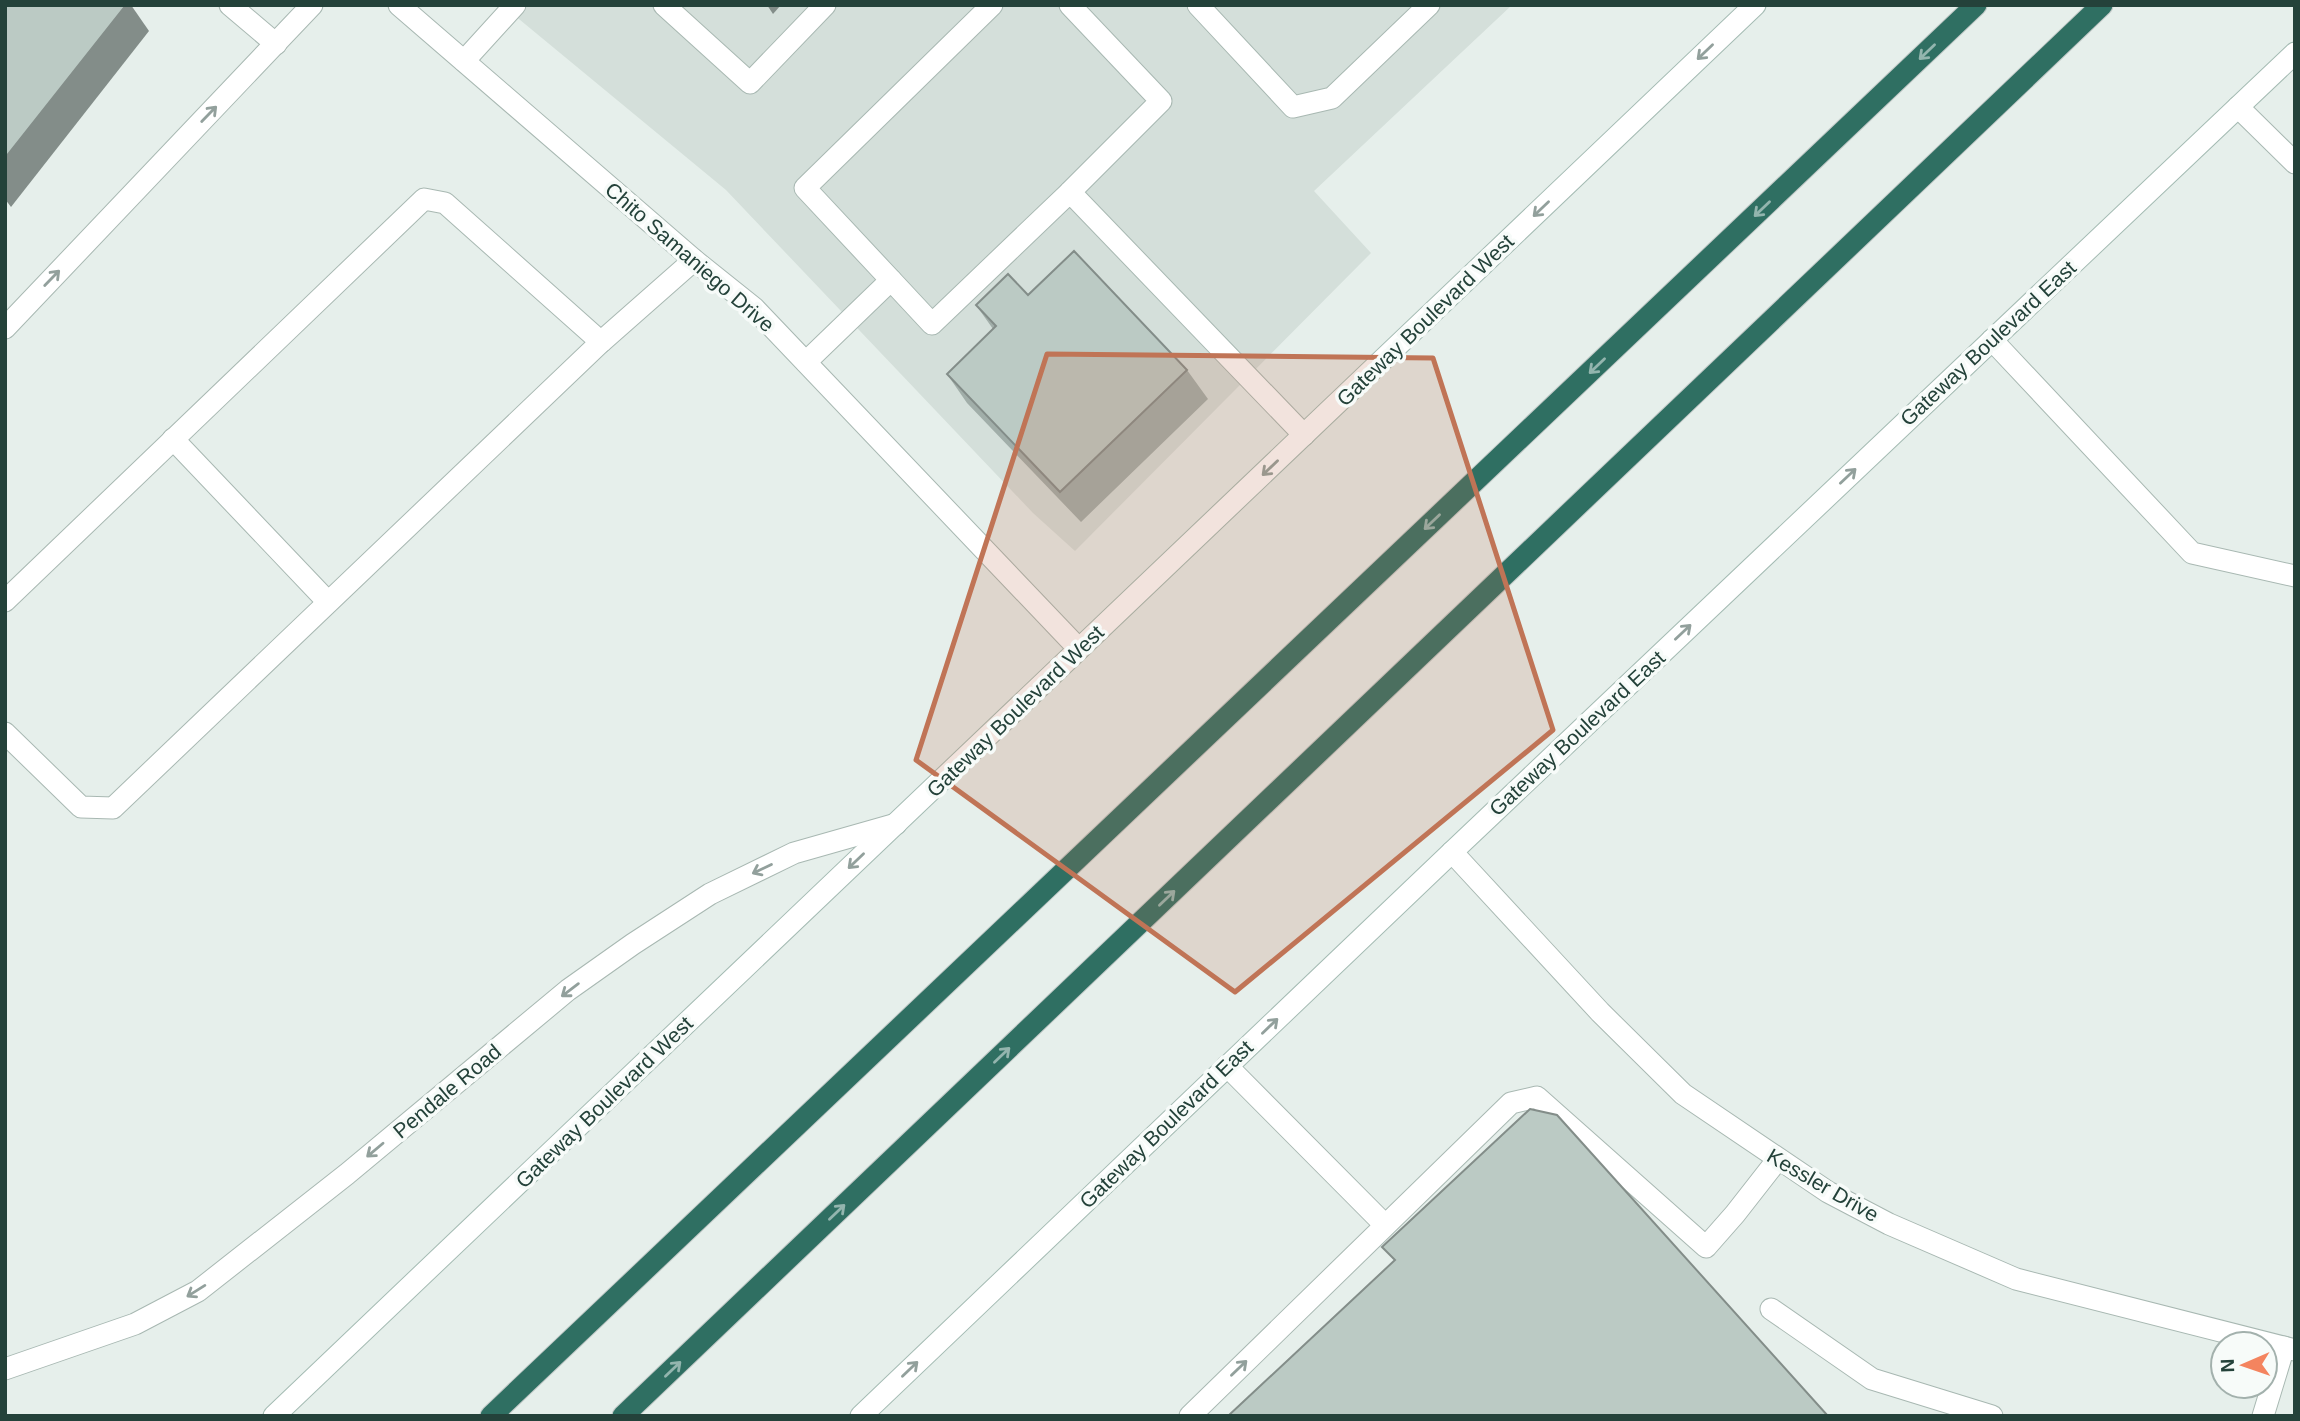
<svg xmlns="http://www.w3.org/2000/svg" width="2300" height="1421" font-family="Helvetica,sans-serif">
<rect width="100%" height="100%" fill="#e6efeb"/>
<polygon fill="#d4dfda" points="502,5 1512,5 1314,191 1371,253 1075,551 1033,513 726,190"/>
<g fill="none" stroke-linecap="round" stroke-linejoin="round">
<defs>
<g id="service">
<polyline points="230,5 276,44"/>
<polyline points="664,5 750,83 825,5"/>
<polyline points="1198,5 1293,107 1332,98 1429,5"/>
<polyline points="464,61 515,5"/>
<polyline points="2238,107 2295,163"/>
<polyline points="1070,192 1161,101 1070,5"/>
<polyline points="891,280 805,188 992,5"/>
<polyline points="5,328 312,5"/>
<polyline points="1992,340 2192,553 2295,576"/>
<polyline points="806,362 891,280 932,324 1070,192 1304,435"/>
<polyline points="173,439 328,602"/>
<polyline points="5,601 424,199 445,203 601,342"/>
<polyline points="5,733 81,807 113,808 601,342 694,260"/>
<polyline points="1227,1066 1385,1225"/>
<polyline points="1771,1309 1872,1379 1992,1416"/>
<polyline points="1190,1416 1511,1103 1537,1097 1706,1247 1735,1214 1778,1159"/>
<polyline points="2263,1416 2284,1347"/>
</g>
<polyline id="minor" points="1452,852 1600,1012 1683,1094 1828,1192 1889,1224 2016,1279 2295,1350"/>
<g id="tertiary">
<polyline points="399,5 694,260 754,308 1079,649"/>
<polyline points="5,1369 135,1324 198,1291 347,1174 568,990 633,944 710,894 794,853 896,824"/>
</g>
<g id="secondary">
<polyline points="274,1416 1755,5"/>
<polyline points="861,1416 1452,852 2295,53"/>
</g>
<g id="motorway">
<polyline points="491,1416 1976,5"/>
<polyline points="623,1416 2102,5"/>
</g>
</defs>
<use href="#service" stroke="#a8b8b2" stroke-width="23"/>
<use href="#minor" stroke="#a8b8b2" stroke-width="23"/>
<use href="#tertiary" stroke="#a8b8b2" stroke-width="23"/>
<use href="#secondary" stroke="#a4bbb3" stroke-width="23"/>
<use href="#motorway" stroke="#c2cac8" stroke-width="23"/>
<use href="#service" stroke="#fff" stroke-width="21"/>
<use href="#minor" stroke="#fff" stroke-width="21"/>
<use href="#tertiary" stroke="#fff" stroke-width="21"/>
<use href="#secondary" stroke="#fff" stroke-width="21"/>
<use href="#motorway" stroke="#2f6f62" stroke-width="21"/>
</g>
<polygon fill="#a1aea9" points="1028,295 1187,370 1208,399 1081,522 967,403 947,374 993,329 976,305"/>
<g fill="#838d89">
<polygon points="126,5 131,5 149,31 11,207 5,199 5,158"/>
<polygon points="767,5 781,5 773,14"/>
</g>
<g fill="#bbcac4" stroke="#838d89" stroke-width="2">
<polygon points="5,5 126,5 5,158"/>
<polygon points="1074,251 1187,370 1060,492 947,374 996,326 976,305 1008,274 1028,295"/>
<polygon points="1530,1109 1557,1115 1828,1416 1228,1416 1395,1260 1382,1247"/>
</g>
<defs><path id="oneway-shaft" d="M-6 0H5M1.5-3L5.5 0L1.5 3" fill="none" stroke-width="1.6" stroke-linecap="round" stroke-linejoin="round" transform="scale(1.75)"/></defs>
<g stroke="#92a09c">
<use href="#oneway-shaft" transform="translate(1705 52) rotate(136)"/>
<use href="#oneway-shaft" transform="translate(209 114) rotate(-46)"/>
<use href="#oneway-shaft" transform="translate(1541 209) rotate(136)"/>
<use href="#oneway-shaft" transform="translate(52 278) rotate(-46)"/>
<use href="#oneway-shaft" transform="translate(1270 468) rotate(136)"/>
<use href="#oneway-shaft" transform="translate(1848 476) rotate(-43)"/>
<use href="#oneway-shaft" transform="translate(1683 632) rotate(-43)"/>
<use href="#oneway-shaft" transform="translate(856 861) rotate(136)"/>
<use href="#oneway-shaft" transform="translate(762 869) rotate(154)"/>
<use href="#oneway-shaft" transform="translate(570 990) rotate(143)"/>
<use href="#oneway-shaft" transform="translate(1270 1026) rotate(-44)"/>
<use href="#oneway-shaft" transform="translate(375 1150) rotate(140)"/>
<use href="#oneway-shaft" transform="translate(196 1291) rotate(148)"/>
<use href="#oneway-shaft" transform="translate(1239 1368) rotate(-44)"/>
<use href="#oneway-shaft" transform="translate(910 1369) rotate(-44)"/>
</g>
<g stroke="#93b5ae">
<use href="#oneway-shaft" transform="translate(1927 52) rotate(136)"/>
<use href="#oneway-shaft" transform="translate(1762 209) rotate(136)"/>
<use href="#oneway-shaft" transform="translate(1597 366) rotate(136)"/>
<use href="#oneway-shaft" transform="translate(1432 522) rotate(136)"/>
<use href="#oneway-shaft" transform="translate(1167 898) rotate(-44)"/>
<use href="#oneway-shaft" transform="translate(1002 1055) rotate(-44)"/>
<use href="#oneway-shaft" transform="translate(837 1212) rotate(-44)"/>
<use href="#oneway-shaft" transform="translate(673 1369) rotate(-44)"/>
</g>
<path fill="#c07456" fill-opacity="0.2" stroke="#c07456" stroke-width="5" stroke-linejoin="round" d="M1047 354 1433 358 1553 730 1235 992 916 760Z"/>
<g text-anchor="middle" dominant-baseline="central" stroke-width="7" stroke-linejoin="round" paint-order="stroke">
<g font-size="21" fill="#24423a" stroke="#f7fbf9">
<text transform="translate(690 257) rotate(41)">Chito Samaniego Drive</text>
<text transform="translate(1425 320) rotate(-44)">Gateway Boulevard West</text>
<text transform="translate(1988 343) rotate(-43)">Gateway Boulevard East</text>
<text transform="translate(1015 711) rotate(-44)">Gateway Boulevard West</text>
<text transform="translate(1577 733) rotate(-43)">Gateway Boulevard East</text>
<text transform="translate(447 1091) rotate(-40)">Pendale Road</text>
<text transform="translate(604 1102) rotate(-44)">Gateway Boulevard West</text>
<text transform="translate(1166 1124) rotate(-44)">Gateway Boulevard East</text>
<text transform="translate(1823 1185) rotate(30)">Kessler Drive</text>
</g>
</g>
<rect width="2300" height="1421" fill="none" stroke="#24423a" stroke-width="14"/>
<g transform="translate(2244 1365) rotate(268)"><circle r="33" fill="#f7fbf9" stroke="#a3b1ad" stroke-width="2"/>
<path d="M0-5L12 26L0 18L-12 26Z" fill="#f4845f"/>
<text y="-10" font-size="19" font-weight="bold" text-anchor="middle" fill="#24423a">N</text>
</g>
</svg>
